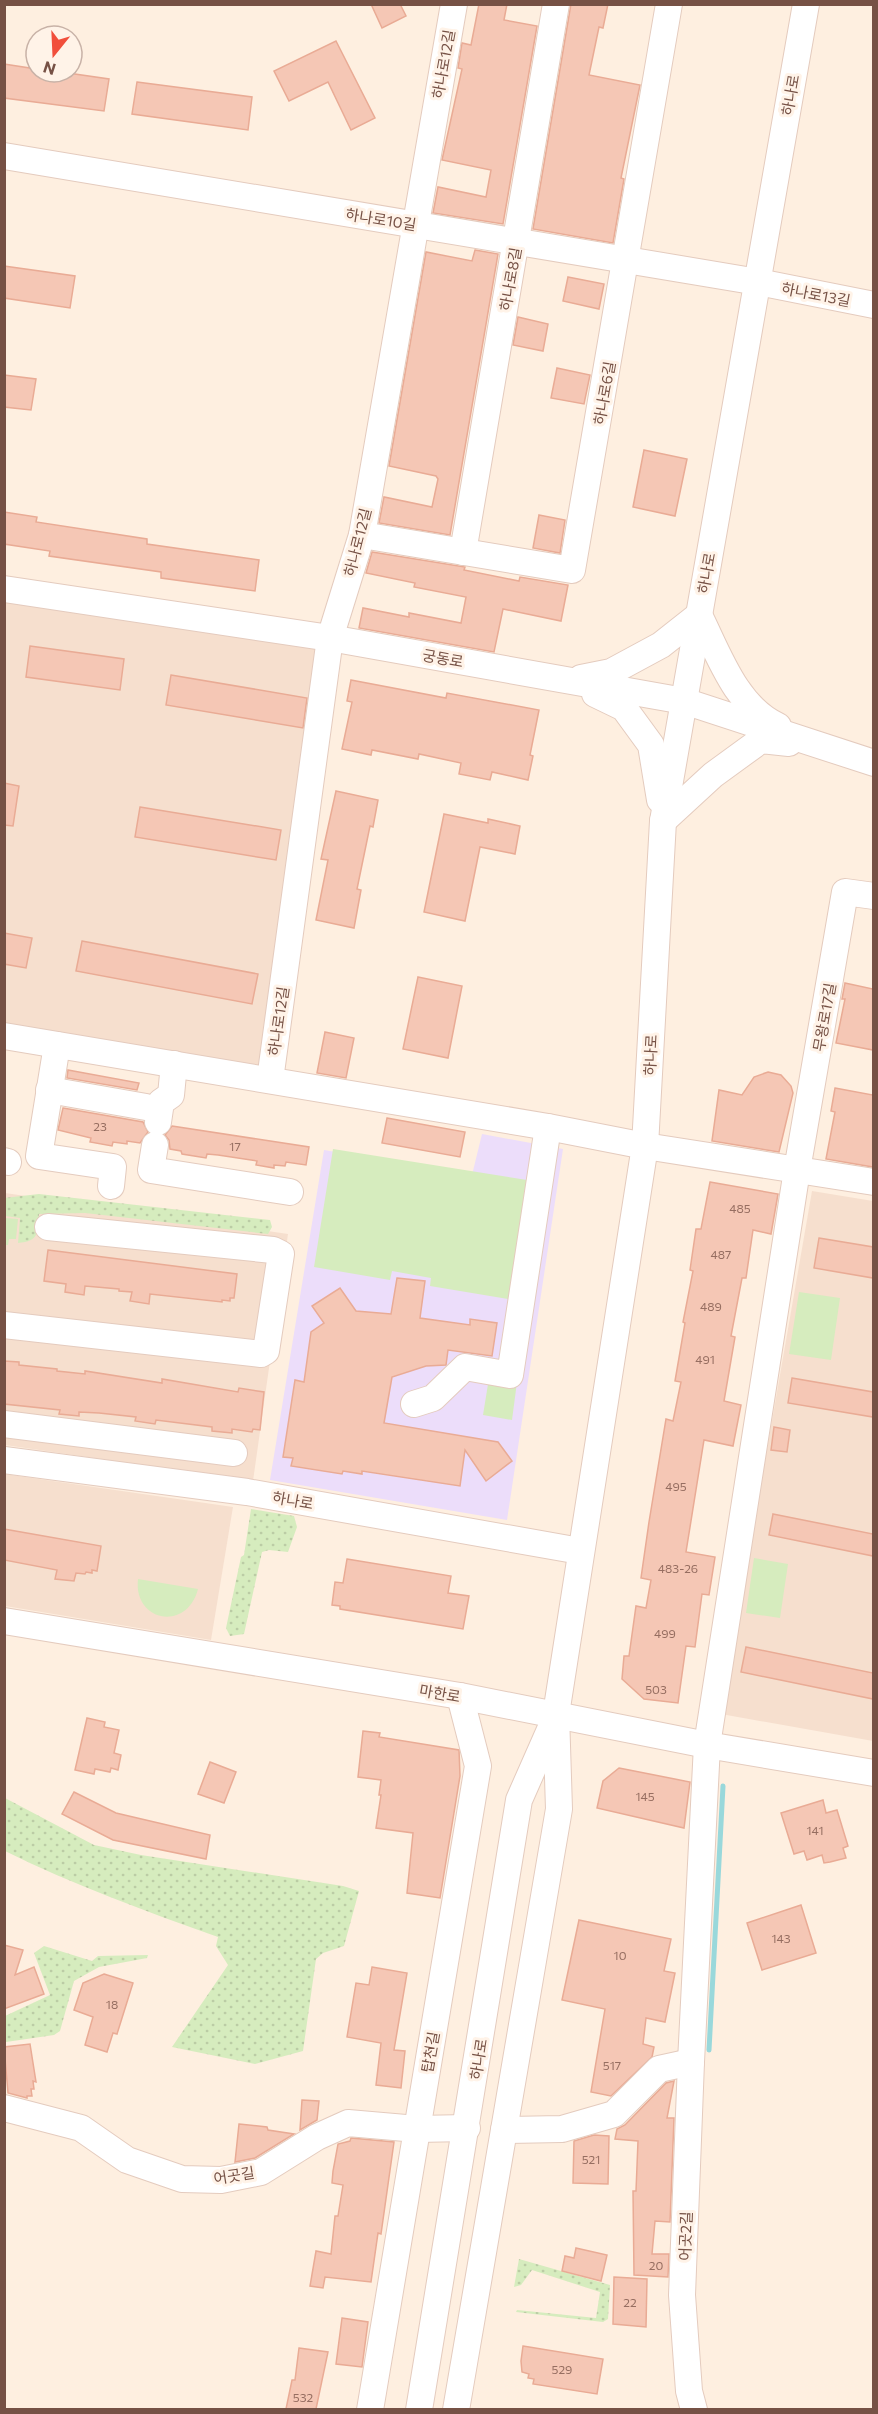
<svg xmlns="http://www.w3.org/2000/svg" width="878" height="2414" font-family="Commissioner,'Noto Sans KR',sans-serif">
<defs>
<pattern id="grass-dots" width="8" height="8" patternUnits="userSpaceOnUse" patternTransform="scale(1.5)"><rect width="8" height="8" fill="#d6ecbe"/><path d="M2 2h.1M6 6h.1" fill="none" stroke="#bbcca5" stroke-width="1.8" stroke-linecap="round"/></pattern>
</defs>
<rect width="100%" height="100%" fill="#feefe0"/>
<g fill="#f6dfce">
<polygon points="4,589 330,638 270,1080 5,1036"/>
<polygon points="812,1191 873,1201 873,1741 721,1714"/>
<polygon points="5,1193 288,1234 253,1481 5,1445"/>
<polygon points="4,1474 233,1507 211,1640 5,1606"/>
</g>
<polygon fill="#ecddfa" points="482,1134 563,1149 507,1520 270,1480 324,1150 472,1175"/>
<g fill="url(#grass-dots)">
<path d="M39 1194 270 1220 272 1227 268 1234 85 1213 39 1214C37 1233 40 1241 18 1243L20 1218 5 1216 4 1198Z"/>
<polygon points="251,1509 294,1516 297,1527 288,1552 269,1550 262,1552 244,1634 230,1636 226,1628 241,1557 244,1555"/>
<path d="M5 1798 94 1845 141 1855 343 1886 359 1891 344 1946 323 1953 316 1959 303 2051 255 2064 172 2047 228 1965 216 1946 218 1937C145 1911 74 1885 5 1851Z"/>
<polygon points="44,1946 92,1961 98,1956 148,1955 147,1958 99,1967 74,1981 60,2031 54,2035 6,2042 5,2016 50,1995 34,1953"/>
<polygon points="519,2259 610,2285 608,2319 603,2322 516,2312 517,2310 596,2318 600,2292 532,2270 521,2285 514,2287"/>
</g>
<g fill="#d6ecbe">
<polygon points="333,1149 527,1180 508,1299 430,1286 431,1278 392,1271 390,1280 314,1267"/>
<polygon points="5,1218 18,1219 16,1239 9,1239 8,1245 5,1245"/>
<polygon points="799,1292 840,1298 831,1360 789,1354"/>
<polygon points="489,1378 517,1382 512,1420 483,1415"/>
<polygon points="754,1558 788,1564 780,1618 746,1613"/>
<path d="M138 1579 198 1589C187 1632 133 1622 138 1579Z"/>
</g>
<g fill="none" stroke-linecap="round" stroke-linejoin="round">
<polyline stroke="#99d8db" stroke-width="5" points="709,2050 723,1786"/>
</g>
<g fill="#f5c7b5" stroke="#e9ab95" stroke-width="1.5">
<polygon points="371,4 400,4 406,16 382,28"/>
<polygon points="479,4 507,4 504,20 537,26 503,224 433,213 438,187 486,197 491,170 442,160 462,69 458,68 462,43 471,45"/>
<polygon points="571,4 608,4 603,28 599,27 589,75 640,85 621,178 624,179 613,243 533,229"/>
<polygon points="336,41 375,118 351,130 328,82 289,101 274,71"/>
<polygon points="4,64 36,69 36,72 61,72 109,79 104,111 4,98"/>
<polygon points="137,82 252,97 248,130 132,114"/>
<polygon points="475,250 498,254 450,535 379,523 384,497 432,507 438,479 436,476 389,466 426,252 472,261"/>
<polygon points="4,266 75,276 70,308 4,298"/>
<polygon points="568,277 604,284 599,309 563,301"/>
<polygon points="518,317 548,324 543,351 513,345"/>
<polygon points="557,368 590,375 584,404 551,398"/>
<polygon points="4,375 36,379 31,410 4,407"/>
<polygon points="644,450 687,459 675,516 633,507"/>
<polygon points="4,512 37,517 36,522 147,539 147,544 259,560 255,591 161,578 161,572 49,556 50,551 4,544"/>
<polygon points="539,515 565,520 560,553 533,548"/>
<polygon points="372,552 465,567 464,570 519,581 520,577 568,585 561,621 503,609 494,652 359,628 363,608 409,617 409,613 461,623 466,597 414,587 415,583 366,573"/>
<polygon points="30,646 124,659 120,690 26,677"/>
<polygon points="171,675 307,698 303,728 166,705"/>
<polygon points="351,680 446,698 447,693 539,710 530,755 533,756 528,780 492,772 490,780 459,774 461,763 419,754 418,759 372,750 371,755 342,749 352,702 347,701"/>
<polygon points="4,783 19,786 13,826 4,825"/>
<polygon points="336,791 378,800 373,827 370,826 357,889 361,890 354,928 316,920 328,860 321,859"/>
<polygon points="140,807 281,830 276,860 135,837"/>
<polygon points="444,814 488,823 488,819 520,826 515,854 480,847 465,921 424,912"/>
<polygon points="4,933 32,938 26,968 4,964"/>
<polygon points="82,941 258,974 252,1004 76,971"/>
<polygon points="418,977 462,986 448,1058 403,1049"/>
<polygon points="845,983 873,989 873,1050 836,1043 845,999 842,999"/>
<polygon points="325,1032 354,1038 346,1078 317,1073"/>
<polygon points="68,1070 139,1083 137,1090 67,1078"/>
<polygon points="768,1072 781,1075 791,1086 793,1093 779,1152 712,1141 719,1090 742,1095 754,1077"/>
<polygon points="835,1088 873,1095 873,1167 826,1159 835,1112 831,1111"/>
<polygon points="63,1108 143,1122 148,1132 140,1143 127,1141 127,1144 113,1142 112,1146 90,1142 91,1138 58,1130"/>
<polygon points="387,1118 465,1132 460,1157 382,1143"/>
<polygon points="172,1126 309,1147 306,1165 286,1162 285,1166 274,1165 274,1168 256,1165 257,1161 218,1155 207,1154 206,1158 182,1154 181,1151 170,1149 169,1140 165,1135"/>
<polygon points="710,1182 778,1194 771,1234 753,1230 746,1278 742,1278 731,1336 735,1337 724,1401 741,1405 733,1446 704,1440 686,1552 715,1557 709,1595 702,1594 695,1647 686,1646 678,1703 644,1699 622,1679 624,1656 629,1656 636,1606 646,1608 651,1580 641,1578 649,1522 666,1419 673,1421 681,1382 675,1381 685,1323 683,1322 693,1271 690,1270 696,1229 701,1229"/>
<polygon points="819,1238 873,1247 873,1278 814,1268"/>
<polygon points="48,1250 237,1274 234,1298 230,1298 230,1301 222,1300 222,1302 150,1294 149,1304 130,1301 132,1292 119,1291 119,1289 85,1286 84,1295 65,1292 66,1284 44,1281"/>
<polygon points="397,1278 425,1281 420,1318 470,1325 470,1319 497,1323 492,1356 448,1350 446,1365 426,1366 392,1377 384,1423 498,1442 512,1461 486,1481 465,1450 460,1486 362,1471 362,1474 343,1471 342,1474 291,1466 293,1458 283,1457 295,1380 304,1382 311,1332 324,1323 312,1306 340,1288 356,1311 391,1314"/>
<polygon points="4,1361 19,1362 19,1365 57,1369 57,1371 85,1374 85,1371 162,1383 162,1379 238,1392 239,1388 264,1392 260,1430 253,1429 252,1432 232,1429 232,1433 212,1431 212,1427 156,1420 155,1424 135,1421 136,1417 99,1413 79,1412 79,1416 59,1414 60,1410 4,1404"/>
<polygon points="792,1378 873,1392 873,1417 788,1403"/>
<polygon points="774,1427 790,1430 787,1452 771,1450"/>
<polygon points="773,1514 873,1534 873,1556 769,1535"/>
<polygon points="4,1529 101,1546 97,1571 92,1570 92,1573 86,1572 85,1574 76,1573 74,1581 55,1579 57,1570 4,1560"/>
<polygon points="347,1559 451,1576 448,1593 469,1596 463,1629 340,1609 340,1606 332,1605 335,1582 343,1583"/>
<polygon points="746,1647 873,1673 873,1699 741,1672"/>
<polygon points="87,1718 105,1722 104,1727 119,1730 114,1753 121,1755 118,1770 111,1768 110,1772 95,1769 94,1774 75,1770"/>
<polygon points="363,1731 380,1733 379,1737 459,1750 460,1776 440,1898 407,1893 413,1833 376,1828 381,1795 379,1795 381,1780 358,1777"/>
<polygon points="210,1762 236,1772 224,1803 198,1794"/>
<polygon points="619,1768 690,1782 684,1828 597,1808 603,1781"/>
<polygon points="74,1792 116,1813 210,1835 206,1859 113,1840 62,1814"/>
<polygon points="823,1800 826,1813 837,1810 848,1846 843,1848 846,1858 830,1862 824,1863 822,1855 807,1860 804,1851 794,1854 781,1813"/>
<polygon points="801,1905 816,1953 762,1970 747,1923"/>
<polygon points="579,1920 671,1939 664,1971 675,1973 665,2022 646,2018 643,2044 654,2047 652,2057 611,2096 591,2092 605,2009 562,2000"/>
<polygon points="4,1945 23,1950 15,1975 34,1967 44,1994 4,2009"/>
<polygon points="372,1967 407,1973 394,2050 405,2051 401,2088 376,2085 381,2043 347,2037 356,1983 369,1985"/>
<polygon points="104,1974 133,1983 117,2034 113,2033 107,2052 85,2045 93,2017 74,2010 83,1983"/>
<polygon points="30,2044 36,2082 33,2081 34,2089 31,2089 32,2096 27,2096 27,2098 8,2093 4,2047"/>
<polygon points="674,2081 667,2118 674,2118 670,2222 655,2221 652,2254 669,2254 668,2277 634,2275 633,2191 636,2191 638,2141 615,2139 617,2129 625,2125 666,2083"/>
<polygon points="302,2100 319,2101 317,2120 300,2130"/>
<polygon points="239,2124 267,2127 268,2130 294,2134 255,2158 235,2162"/>
<polygon points="594,2135 609,2136 608,2184 573,2183 574,2141"/>
<polygon points="351,2138 394,2142 381,2234 378,2233 371,2282 325,2277 323,2288 310,2286 316,2251 331,2254 335,2216 338,2216 343,2185 332,2183 333,2171 338,2144 350,2141"/>
<polygon points="576,2248 607,2255 601,2281 562,2271 565,2256 574,2258"/>
<polygon points="614,2277 647,2279 646,2327 613,2324"/>
<polygon points="342,2318 368,2322 362,2367 336,2364"/>
<polygon points="523,2346 603,2359 597,2394 533,2384 534,2379 528,2378 529,2374 522,2372 521,2361"/>
<polygon points="299,2348 328,2352 316,2409 286,2409 292,2380 295,2380"/>
</g>
<g fill="none" stroke-linecap="round" stroke-linejoin="round">
<defs>
<g id="minor">
<polyline points="4,156 758,282 874,305"/>
<polyline points="362,535 572,570 669,4"/>
<polyline points="463,552 556,4"/>
<polyline points="4,589 330,638 684,701 874,763"/>
<path d="M581 678 611 672 661 645 699 615C718 653 736 707 778 726"/>
<polyline points="595,694 624,708 651,745 660,800"/>
<polyline points="663,821 713,775 761,740 789,743"/>
<polyline points="4,1036 548,1127 645,1146 874,1182"/>
<polyline points="57,1045 39,1156 113,1167 111,1186"/>
<polyline points="270,1080 330,638 362,535 454,4"/>
<polyline points="49,1090 146,1107"/>
<polyline points="158,1122 161,1102 171,1095 174,1064"/>
<polyline points="155,1145 151,1170 290,1192"/>
<polyline points="4,1161 8,1162"/>
<polyline points="4,1325 261,1354 266,1351 281,1254 273,1250 48,1227"/>
<polyline points="414,1404 433,1398 465,1367 510,1375 548,1127"/>
<polyline points="4,1424 234,1453"/>
<polyline points="4,1460 247,1492 580,1551"/>
<polyline points="4,1621 460,1696 707,1745 874,1773"/>
<polyline points="4,2108 81,2128 127,2160 182,2179 221,2180 261,2172 317,2137 348,2123 417,2129 467,2128"/>
<polyline points="504,2130 562,2129 614,2114 659,2069 691,2062"/>
<polyline points="370,2410 478,1766 460,1696"/>
<polyline points="419,2410 519,1800 553,1723"/>
<polyline points="456,2410 559,1809 556,1714 645,1146 663,821 806,4"/>
<polyline points="694,2410 689,2391 682,2295 691,2062 707,1745 797,1170 845,892 874,896"/>
</g>
</defs>
<use href="#minor" stroke="#e4cbbe" stroke-width="28"/>
<use href="#minor" stroke="#fff" stroke-width="26"/>
</g>
<g text-anchor="middle" dominant-baseline="central" stroke-width="6" stroke-linejoin="round" paint-order="stroke">
<g font-size="12" fill="#966e61">
<text x="100" y="1126">23</text>
<text x="235" y="1146">17</text>
<text x="740" y="1208">485</text>
<text x="721" y="1254">487</text>
<text x="711" y="1306">489</text>
<text x="705" y="1359">491</text>
<text x="676" y="1486">495</text>
<text x="678" y="1568">483-26</text>
<text x="665" y="1633">499</text>
<text x="656" y="1689">503</text>
<text x="645" y="1796">145</text>
<text x="815" y="1830">141</text>
<text x="781" y="1938">143</text>
<text x="620" y="1955">10</text>
<text x="112" y="2004">18</text>
<text x="612" y="2065">517</text>
<text x="591" y="2159">521</text>
<text x="656" y="2265">20</text>
<text x="630" y="2302">22</text>
<text x="562" y="2369">529</text>
<text x="303" y="2397">532</text>
</g>
<g font-size="15" fill="#765145" stroke="#fff3e8">
<text transform="translate(443 64) rotate(-80)">하나로12길</text>
<text transform="translate(790 95) rotate(-80)">하나로</text>
<text transform="translate(381 219) rotate(9)">하나로10길</text>
<text transform="translate(510 279) rotate(-80)">하나로8길</text>
<text transform="translate(816 294) rotate(11)">하나로13길</text>
<text transform="translate(604 393) rotate(-80)">하나로6길</text>
<text transform="translate(357 542) rotate(-76)">하나로12길</text>
<text transform="translate(706 573) rotate(-80)">하나로</text>
<text transform="translate(443 658) rotate(10)">궁동로</text>
<text transform="translate(824 1017) rotate(-80)">무왕로17길</text>
<text transform="translate(278 1021) rotate(-82)">하나로12길</text>
<text transform="translate(650 1055) rotate(-87)">하나로</text>
<text transform="translate(293 1500) rotate(10)">하나로</text>
<text transform="translate(440 1693) rotate(10)">마한로</text>
<text transform="translate(430 2052) rotate(-80)">탑천길</text>
<text transform="translate(478 2059) rotate(-81)">하나로</text>
<text transform="translate(234 2175) rotate(-9)">어곳길</text>
<text transform="translate(685 2236) rotate(-88)">어곳2길</text>
</g>
</g>
<rect width="878" height="2414" fill="none" stroke="#765145" stroke-width="12"/>
<g transform="translate(54 54) rotate(198)"><circle r="28" fill="#fff3e8" stroke="#c8b2a7" stroke-width="1.5"/>
<path d="M0-4.5L10 22L0 15L-10 22Z" fill="#f14e3b"/>
<text y="-9" font-size="16" font-weight="bold" text-anchor="middle" fill="#765145">N</text>
</g>
</svg>
